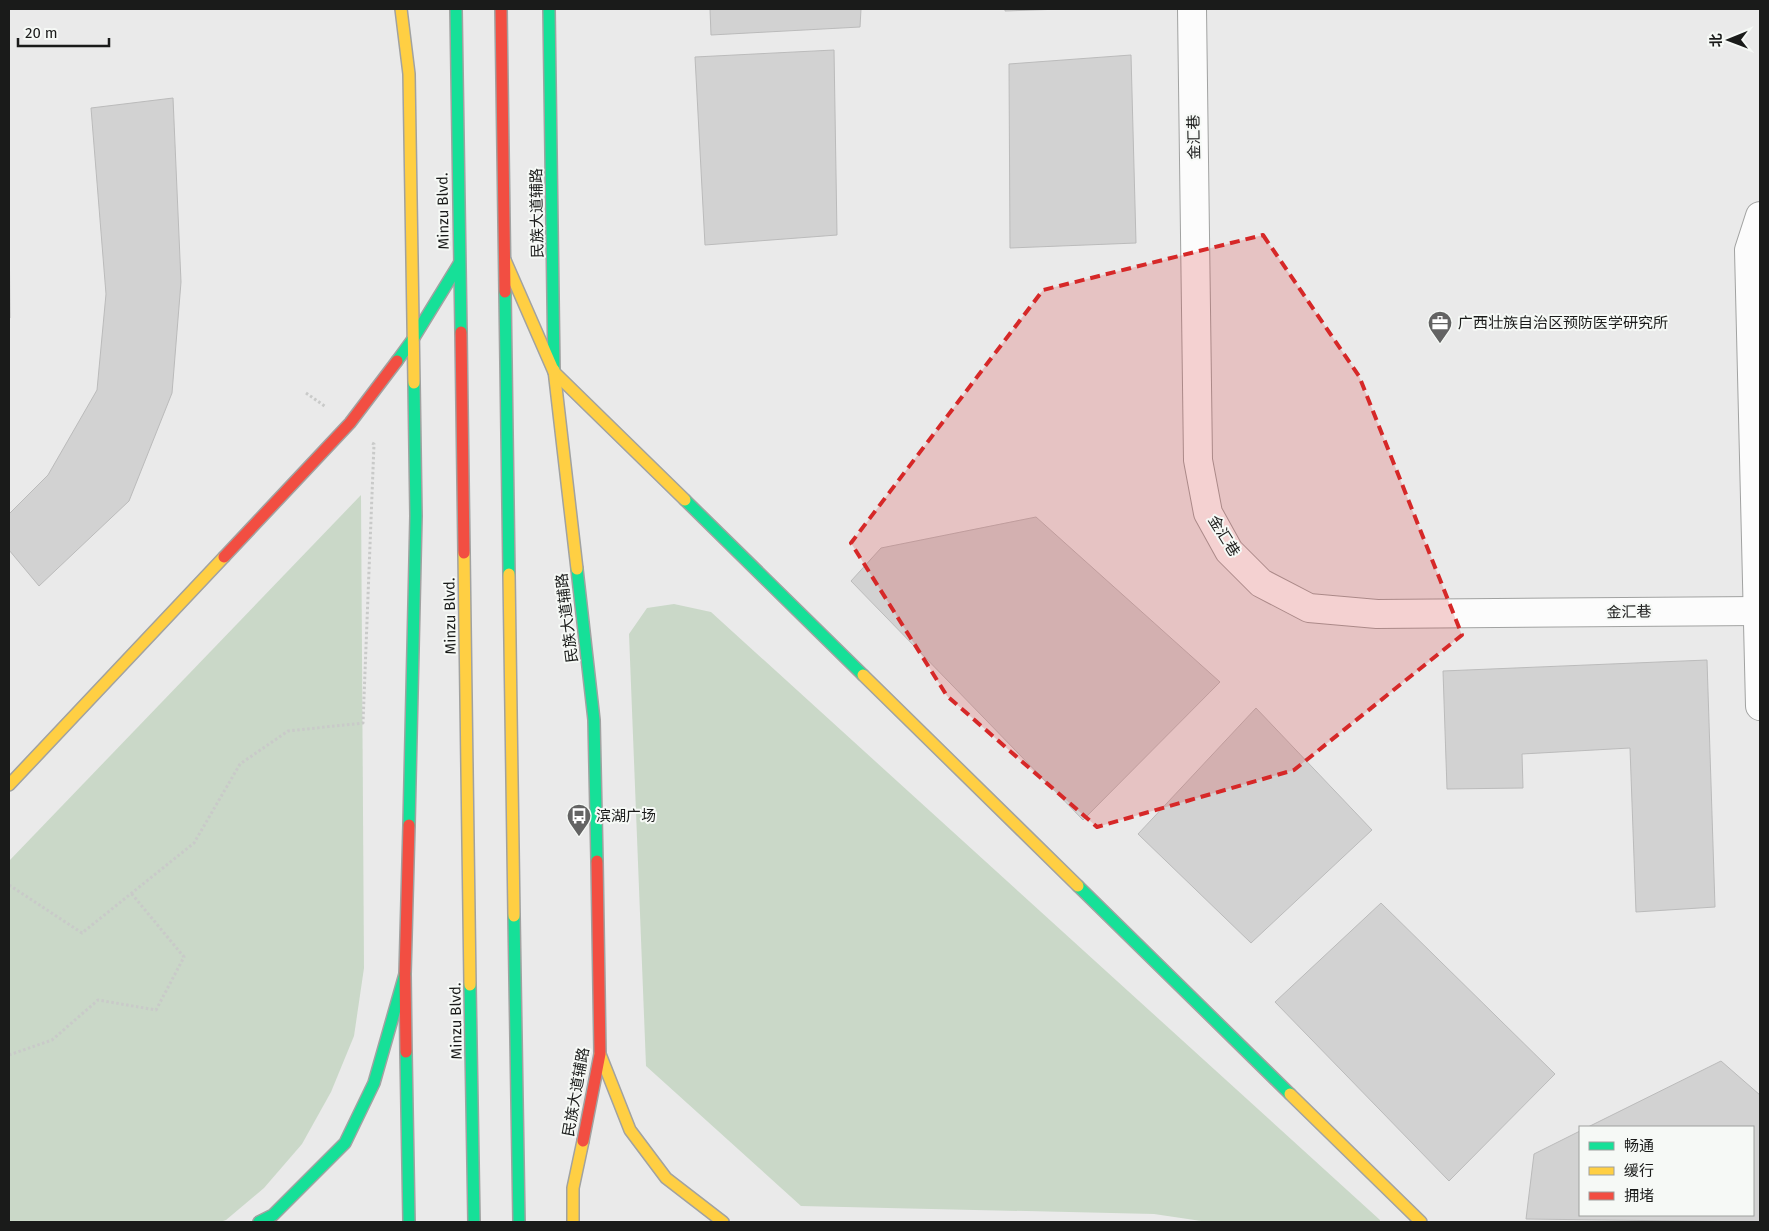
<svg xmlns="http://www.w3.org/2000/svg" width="1769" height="1231" font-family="'Fira Sans','Noto Sans SC',sans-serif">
<rect width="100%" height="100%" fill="#eaeaea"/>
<g fill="#cad8c8">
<polygon points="361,495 364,968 354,1036 331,1092 302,1144 264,1188 226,1220 220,1222 9,1222 9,861"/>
<polygon points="674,604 711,612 1380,1220 1380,1222 1208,1222 1154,1214 801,1206 646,1066 629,634 647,608"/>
</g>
<g fill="#d2d2d2" stroke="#bbb">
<polygon points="710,9 861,9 860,27 711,35"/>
<polygon points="1005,9 1062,9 1005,11"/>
<polygon points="834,50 837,235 705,245 695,57"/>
<polygon points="1131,55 1136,243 1010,248 1009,64"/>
<polygon points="173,98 181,282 172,393 129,501 39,586 9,550 9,514 48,475 97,390 106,294 91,108"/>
<polygon points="9,220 10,318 9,319"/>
<polygon points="1036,517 1220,682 1083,820 851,581 881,548"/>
<polygon points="1707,660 1715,907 1636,912 1630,748 1522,754 1523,788 1447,789 1443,671"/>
<polygon points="1256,708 1372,830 1251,943 1138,834"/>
<polygon points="1381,903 1555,1074 1449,1181 1275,1002"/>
<polygon points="1721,1061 1760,1095 1760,1222 1526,1219 1534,1154 1580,1131 1580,1215 1753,1215 1753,1127 1588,1127"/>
</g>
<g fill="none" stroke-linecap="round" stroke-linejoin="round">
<defs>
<g id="street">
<polyline points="1192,9 1198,460 1208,513 1229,551 1261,583 1309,608 1377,614 1758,611"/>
<polyline points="1760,216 1749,250 1760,706"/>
</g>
<g id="fast">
<polyline points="456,9 461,332"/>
<polyline points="549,9 554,370"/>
<polyline points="505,292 509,574"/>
<polyline points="397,361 413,339 459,264"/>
<polyline points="685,500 863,675"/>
<polyline points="577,569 594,720 597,861"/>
<polyline points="409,825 416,516 414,383"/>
<polyline points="1078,886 1290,1094"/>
<polyline points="514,916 519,1222"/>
<polyline points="470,985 474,1222"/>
<polyline points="406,1052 409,1222"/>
<polyline points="259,1222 273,1215 345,1143 374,1083 405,974"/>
</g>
<g id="slow">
<polyline points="401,9 409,74 414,383"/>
<polyline points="505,260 554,372 685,500"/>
<polyline points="554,370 577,569"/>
<polyline points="464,553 470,985"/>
<polyline points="509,574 514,916"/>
<polyline points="863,675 1078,886"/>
<polyline points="9,785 224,557"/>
<polyline points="600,1054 630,1130 666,1178 723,1222"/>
<polyline points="1290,1094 1421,1222"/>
<polyline points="573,1222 573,1188 583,1141"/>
</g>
<g id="jam">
<polyline points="501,9 505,292"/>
<polyline points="461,332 464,553"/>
<polyline points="224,557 350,423 397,361"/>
<polyline points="406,1052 405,974 409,825"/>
<polyline points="583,1141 600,1054 597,861"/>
</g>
</defs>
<use href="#street" stroke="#a1a2a1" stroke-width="30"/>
<use href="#fast" stroke="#a1a2a1" stroke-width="14"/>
<use href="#slow" stroke="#a1a2a1" stroke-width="14"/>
<use href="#jam" stroke="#a1a2a1" stroke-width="14"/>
<g stroke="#c9cac9" stroke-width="3" stroke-dasharray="2.5 2.5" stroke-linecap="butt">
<polyline points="306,393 326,407"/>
<polyline points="9,885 82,933 194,843 240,764 288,731 363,723 374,444 372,443"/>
<polyline points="9,1055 52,1040 98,1000 156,1010 184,957 131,893"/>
</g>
<use href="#street" stroke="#fcfcfc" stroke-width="28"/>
<use href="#fast" stroke="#16e098" stroke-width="11"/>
<use href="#slow" stroke="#ffcf43" stroke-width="11"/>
<use href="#jam" stroke="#f24e42" stroke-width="11"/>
</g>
<path fill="#d62828" fill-opacity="0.2" stroke="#d62828" stroke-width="4" stroke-dasharray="10 6" stroke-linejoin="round" d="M1263 235 1359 376 1462 635 1294 770 1097 827 947 696 851 543 1043 290Z"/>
<defs>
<symbol id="office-pin" viewBox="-11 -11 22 30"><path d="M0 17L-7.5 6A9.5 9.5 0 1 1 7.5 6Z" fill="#636363" stroke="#f6f9f6"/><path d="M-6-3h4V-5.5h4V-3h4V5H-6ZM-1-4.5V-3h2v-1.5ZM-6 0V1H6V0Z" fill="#fff"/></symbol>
<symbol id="bus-pin" viewBox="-11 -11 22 30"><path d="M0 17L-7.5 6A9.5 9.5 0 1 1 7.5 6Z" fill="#636363" stroke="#f6f9f6"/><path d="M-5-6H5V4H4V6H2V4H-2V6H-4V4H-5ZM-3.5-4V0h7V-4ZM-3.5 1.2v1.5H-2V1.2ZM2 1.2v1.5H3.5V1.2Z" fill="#fff"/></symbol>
</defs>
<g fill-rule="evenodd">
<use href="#office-pin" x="1426" y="309" width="28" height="38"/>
<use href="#bus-pin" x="565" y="802" width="28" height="38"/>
</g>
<g text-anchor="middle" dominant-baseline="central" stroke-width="4" stroke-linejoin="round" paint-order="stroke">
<g font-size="15" fill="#1a1b1a" stroke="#f6f9f6">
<text transform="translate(1194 137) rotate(-91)">金汇巷</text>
<text transform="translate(443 211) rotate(-91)">Minzu Blvd.</text>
<text transform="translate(537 213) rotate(-91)">民族大道辅路</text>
<text transform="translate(1224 536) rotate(58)">金汇巷</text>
<text transform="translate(1629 612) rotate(-1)">金汇巷</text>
<text transform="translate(450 616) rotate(-91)">Minzu Blvd.</text>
<text transform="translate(567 618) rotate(-97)">民族大道辅路</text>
<text transform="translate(456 1021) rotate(-91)">Minzu Blvd.</text>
<text transform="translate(576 1092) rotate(-80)">民族大道辅路</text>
</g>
<g font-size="15" fill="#1a1b1a" stroke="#f6f9f6" text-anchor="start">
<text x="1458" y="323">广西壮族自治区预防医学研究所</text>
<text x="596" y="816">滨湖广场</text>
</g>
</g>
<rect width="1769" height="1231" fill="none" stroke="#1a1b1a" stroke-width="20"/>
<rect x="1579" y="1126" width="175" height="90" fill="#f6f9f6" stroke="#9ea09e"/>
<rect x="1589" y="1142" width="25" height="8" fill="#16e098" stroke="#9ea09e"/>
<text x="1624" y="1151" font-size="15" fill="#1a1b1a">畅通</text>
<rect x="1589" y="1167" width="25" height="8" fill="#ffcf43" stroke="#9ea09e"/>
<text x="1624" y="1176" font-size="15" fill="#1a1b1a">缓行</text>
<rect x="1589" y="1192" width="25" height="8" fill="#f24e42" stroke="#9ea09e"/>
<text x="1624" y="1201" font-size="15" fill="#1a1b1a">拥堵</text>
<g transform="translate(1729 40) rotate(269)" stroke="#f6f9f6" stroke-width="4" paint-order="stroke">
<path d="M0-4L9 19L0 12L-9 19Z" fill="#1a1b1a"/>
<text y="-8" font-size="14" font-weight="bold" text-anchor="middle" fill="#1a1b1a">北</text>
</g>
<path d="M18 38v8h91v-8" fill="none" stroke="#1a1b1a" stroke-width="2.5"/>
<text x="25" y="38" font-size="15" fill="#1a1b1a" stroke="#f6f9f6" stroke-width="4" paint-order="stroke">20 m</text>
</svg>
